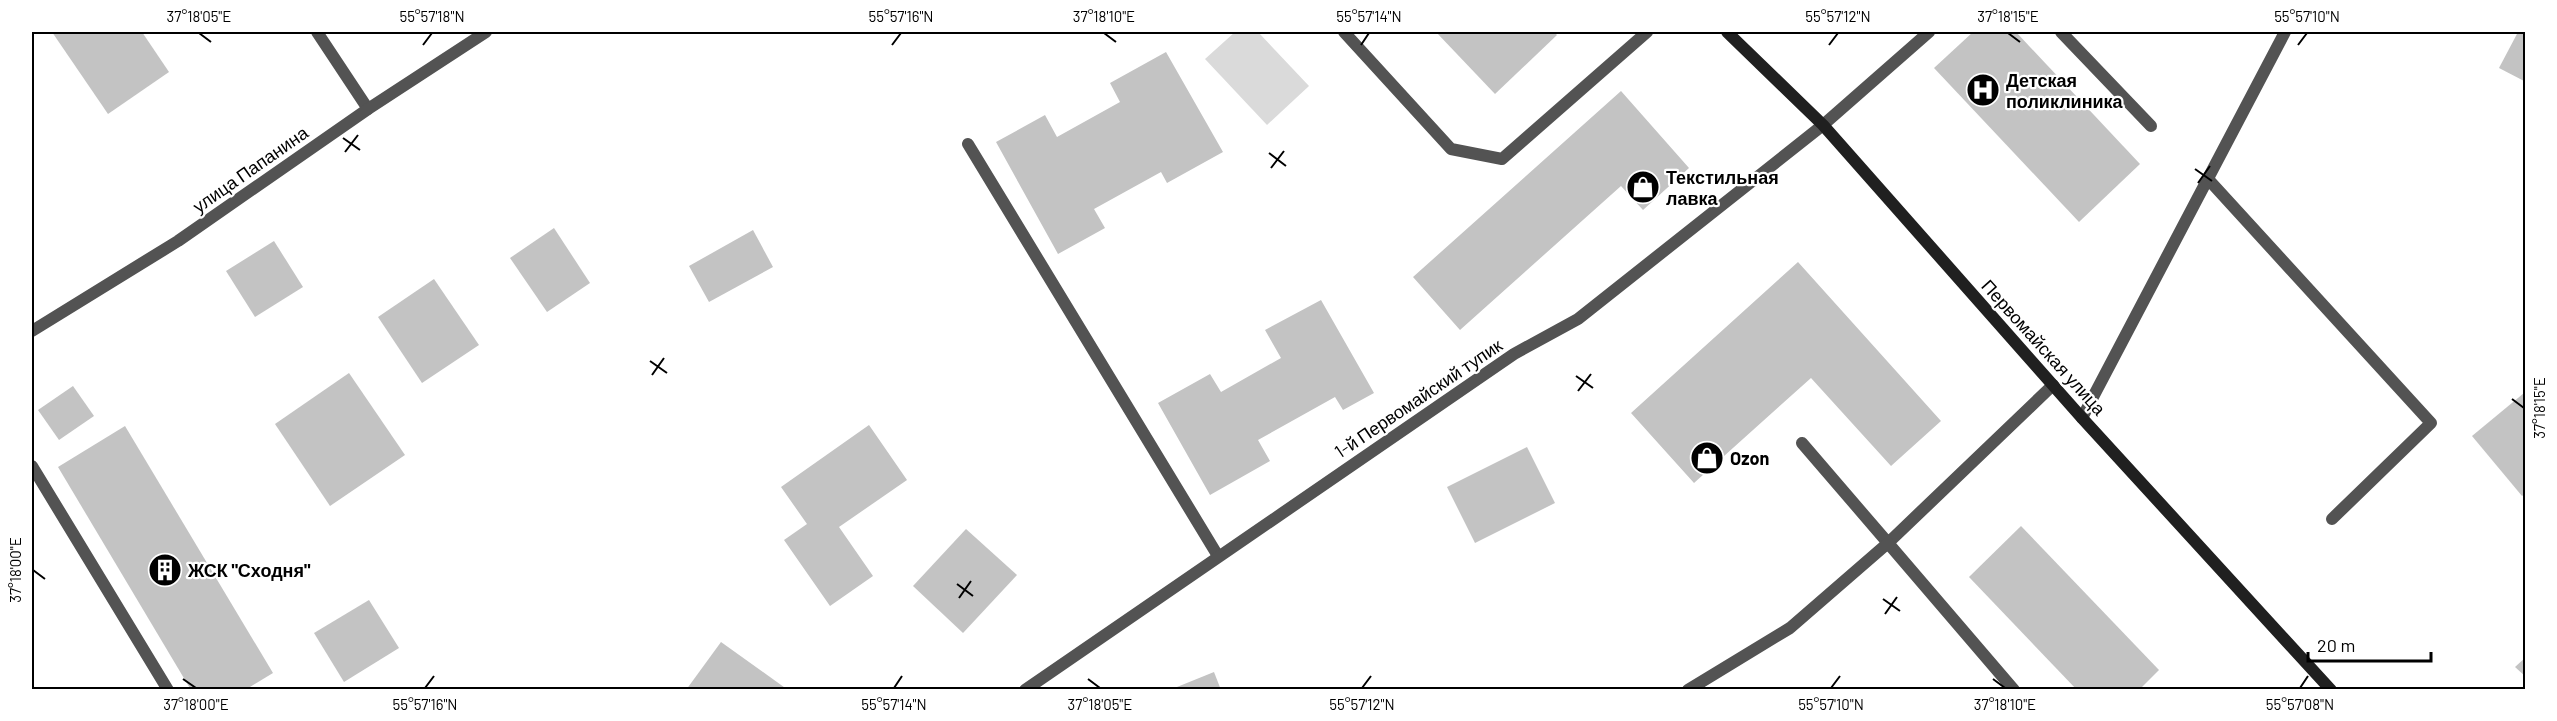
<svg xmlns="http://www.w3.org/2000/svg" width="2557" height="721" font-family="Barlow,sans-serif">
<rect width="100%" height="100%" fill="#fff"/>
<polygon fill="#dadada" points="1235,32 1258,32 1309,86 1267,125 1205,59"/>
<g fill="#c3c3c3">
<polygon points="52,32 142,32 169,72 108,114"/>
<polygon points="1436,32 1554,32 1557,35 1495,94"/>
<polygon points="1973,32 2016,32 2140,164 2079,222 1934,68"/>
<polygon points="2518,32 2526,32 2526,82 2499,68"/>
<polygon points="1166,52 1223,152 1167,183 1161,172 1094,209 1105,228 1058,254 996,142 1045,115 1057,137 1120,102 1110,83"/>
<polygon points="1621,91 1689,168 1643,210 1621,186 1460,330 1413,277"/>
<polygon points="554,228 590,283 547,312 510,258"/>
<polygon points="753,230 773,267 709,302 689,266"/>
<polygon points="274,241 303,287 255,317 226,271"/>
<polygon points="1798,262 1941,421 1891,466 1811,378 1694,483 1631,413"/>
<polygon points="434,279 479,345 422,383 378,317"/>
<polygon points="1321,300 1374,393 1343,410 1335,397 1258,440 1270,461 1210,495 1158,403 1210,374 1221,392 1281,358 1265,330"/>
<polygon points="349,373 405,455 330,506 275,424"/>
<polygon points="73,386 94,416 59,440 38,410"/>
<polygon points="2524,393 2526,493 2522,496 2472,436"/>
<polygon points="869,425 907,480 839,527 873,576 830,606 784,540 807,524 781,487"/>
<polygon points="125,426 273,673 245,690 191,690 58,467"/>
<polygon points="1527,447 1555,503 1475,543 1447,487"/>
<polygon points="2021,526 2159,670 2139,690 2077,690 1969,577"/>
<polygon points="966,529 1017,575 963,633 913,586"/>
<polygon points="369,600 399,648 344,682 314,633"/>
<polygon points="721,642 788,690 686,690"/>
<polygon points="2526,657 2526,677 2515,667"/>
<polygon points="1214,672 1221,690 1172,690 1172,689"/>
</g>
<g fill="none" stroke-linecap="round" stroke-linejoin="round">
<g stroke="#535353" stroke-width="12">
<polyline points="317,32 368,109"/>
<polyline points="1344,32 1451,149 1502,159 1647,32"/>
<polyline points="2061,32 2151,126"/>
<polyline points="1823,125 1929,32"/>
<polyline points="968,144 1218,556"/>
<polyline points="2208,179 2431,423 2332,519"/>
<polyline points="1802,443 1888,543 2053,385"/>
<polyline points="32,466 168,690"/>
<polyline points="1688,690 1790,628 1888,543 2014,690"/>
</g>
<g stroke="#535353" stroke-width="12">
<polyline points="32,331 178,241 368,109 486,32"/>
<polyline points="2082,418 2285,32"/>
<polyline points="1025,690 1514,354 1578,319 1823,125"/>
</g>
<polyline stroke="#202020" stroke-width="12" points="1727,32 1823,125 2082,418 2331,690"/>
</g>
<path fill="none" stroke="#000" stroke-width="2" d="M199 33 211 42M1104 33 1116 42M2008 33 2020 42M423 45 432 33M892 45 901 33M1361 45 1369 33M1829 45 1838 33M2298 45 2307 33M343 138 360 150M345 152 358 135M1269 153 1286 166M1271 168 1284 151M2195 169 2212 181M2198 183 2210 166M650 361 667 373M652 375 664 358M1576 376 1593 388M1578 391 1591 374M2512 399 2524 408M33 570 45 579M957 584 973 596M959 598 971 581M1883 599 1900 611M1885 614 1897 597M183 679 196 688M1088 679 1100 688M1993 679 2005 688M425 688 434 676M894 688 902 676M1362 688 1371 676M1831 688 1840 676M2300 688 2308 676"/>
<defs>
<symbol id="hospital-disc" viewBox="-11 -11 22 22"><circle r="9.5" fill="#000" stroke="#fff"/><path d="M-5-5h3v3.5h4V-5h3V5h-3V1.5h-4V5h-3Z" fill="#fff"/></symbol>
<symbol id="shop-disc" viewBox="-11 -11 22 22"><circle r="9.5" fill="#000" stroke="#fff"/><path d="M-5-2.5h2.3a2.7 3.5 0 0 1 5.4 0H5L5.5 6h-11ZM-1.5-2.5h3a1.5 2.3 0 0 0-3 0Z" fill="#fff"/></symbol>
<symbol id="building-disc" viewBox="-11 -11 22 22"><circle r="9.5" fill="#000" stroke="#fff"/><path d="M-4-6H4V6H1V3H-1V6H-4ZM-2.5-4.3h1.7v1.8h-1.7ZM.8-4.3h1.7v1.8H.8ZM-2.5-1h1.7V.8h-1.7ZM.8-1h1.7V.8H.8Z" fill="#fff"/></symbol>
</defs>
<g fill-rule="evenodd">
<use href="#hospital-disc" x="1964" y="71" width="38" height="38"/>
<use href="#shop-disc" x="1624" y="168" width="38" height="38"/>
<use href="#shop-disc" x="1688" y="439" width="38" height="38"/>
<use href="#building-disc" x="146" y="551" width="38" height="38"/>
</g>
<g text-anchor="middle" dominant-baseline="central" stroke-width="4.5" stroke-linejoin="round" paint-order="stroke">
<g font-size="18" font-weight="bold" fill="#000" stroke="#fff" text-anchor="start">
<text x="2006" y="80">Детская<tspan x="2006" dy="21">поликлиника</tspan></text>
<text x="1666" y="177">Текстильная<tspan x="1666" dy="21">лавка</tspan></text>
<text x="1730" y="458">Ozon</text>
<text x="188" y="570">ЖСК "Сходня"</text>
</g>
<g font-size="18" fill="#000" stroke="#fff">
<text transform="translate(250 169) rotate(-35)">улица Папанина</text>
<text transform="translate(2044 347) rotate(48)">Первомайская улица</text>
<text transform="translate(1418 398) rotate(-34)">1-й Первомайский тупик</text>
</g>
</g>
<rect width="2557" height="721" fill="none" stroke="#ffffff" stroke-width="66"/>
<path d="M2308 652v9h123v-9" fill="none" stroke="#000000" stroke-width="3"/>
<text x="2317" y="652" font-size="18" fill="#000000" stroke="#ffffff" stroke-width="4.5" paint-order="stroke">20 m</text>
<rect x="33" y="33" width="2491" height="655" fill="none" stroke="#000" stroke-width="2"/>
<g font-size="15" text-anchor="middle" fill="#000">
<text x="199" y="22">37°18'05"E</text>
<text x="432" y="22">55°57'18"N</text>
<text x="901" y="22">55°57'16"N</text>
<text x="1104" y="22">37°18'10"E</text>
<text x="1369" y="22">55°57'14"N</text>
<text x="1838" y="22">55°57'12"N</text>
<text x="2008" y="22">37°18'15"E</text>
<text x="2307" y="22">55°57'10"N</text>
<text transform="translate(2540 408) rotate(-90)" y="5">37°18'15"E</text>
<text transform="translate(16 570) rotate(-90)" y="5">37°18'00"E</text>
<text x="196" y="710">37°18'00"E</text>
<text x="425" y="710">55°57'16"N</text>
<text x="894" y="710">55°57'14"N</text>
<text x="1100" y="710">37°18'05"E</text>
<text x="1362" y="710">55°57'12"N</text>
<text x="1831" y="710">55°57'10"N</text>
<text x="2005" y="710">37°18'10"E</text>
<text x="2300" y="710">55°57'08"N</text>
</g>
</svg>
